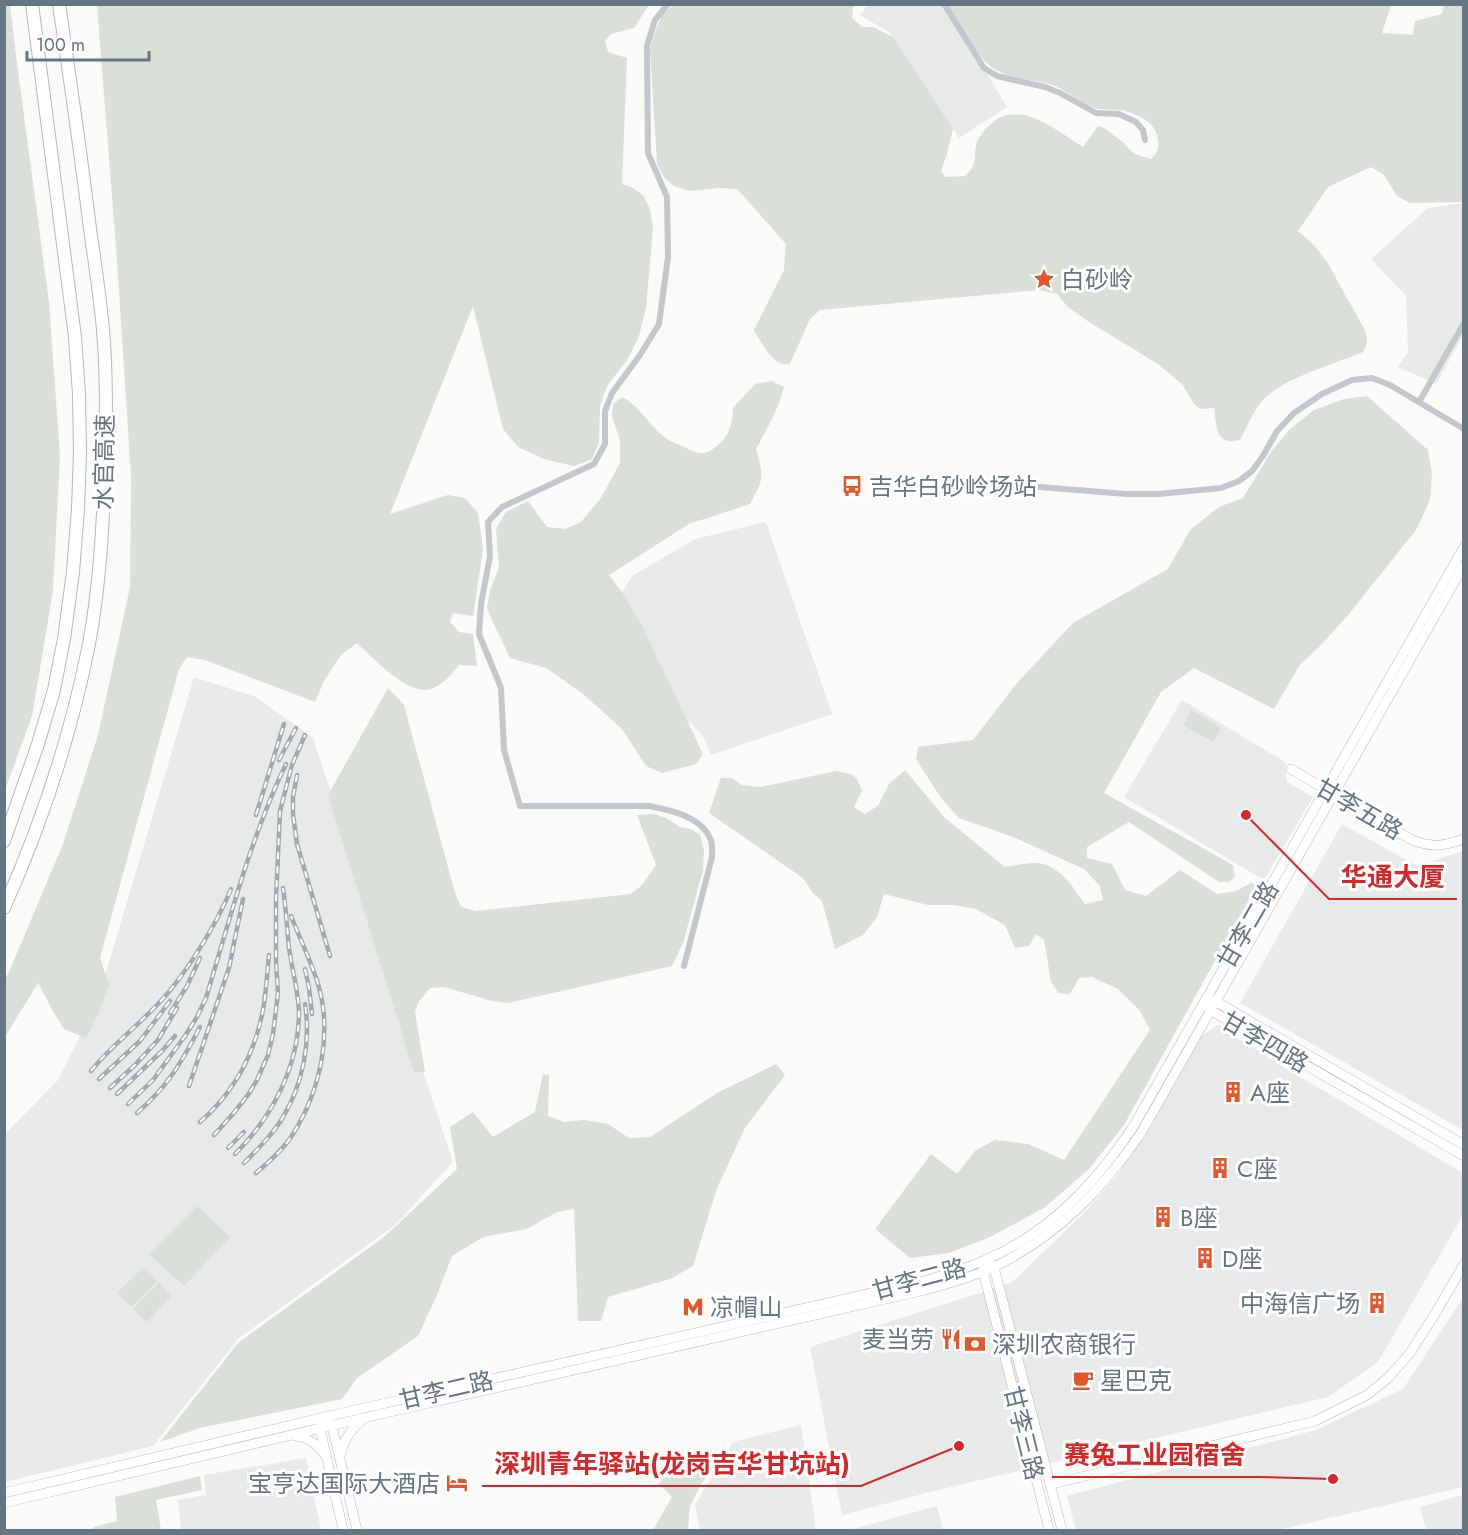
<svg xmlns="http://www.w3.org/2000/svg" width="1468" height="1535" font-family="Jost,'Noto Sans SC',sans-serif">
<rect width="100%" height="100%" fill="#fafaf8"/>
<g fill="#e8e9e9">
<polygon points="868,5 946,5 1007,107 959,138 890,33 860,15"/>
<polygon points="1463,203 1463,336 1436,384 1398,367 1408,352 1406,296 1371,259 1428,208"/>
<polygon points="766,522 832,714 711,755 703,736 692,724 687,722 640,621 622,592 632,576 695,539"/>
<polygon points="194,677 256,697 313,738 453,1162 395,1225 238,1339 153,1446 5,1482 4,1135 58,1080 78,1040 107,969"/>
<polygon points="1182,700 1285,762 1287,782 1313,797 1264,880 1124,797"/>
<polygon points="1342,824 1417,866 1463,851 1463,1130 1240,1003"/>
<polygon points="1218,1025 1285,1068 1463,1173 1463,1215 1378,1362 1328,1397 934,1491 842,1515 810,1347 1011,1283 1081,1216 1119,1173 1200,1037"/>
<polygon points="1461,1301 1464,1303 1463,1487 1279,1530 1076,1530 1067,1496 1316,1430 1403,1389"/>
<polygon points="801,1425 816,1530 700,1530 695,1505 733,1442"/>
<polygon points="306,1458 321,1530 181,1530 178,1500 206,1495 204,1475"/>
<polygon points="1463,1495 1463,1530 1426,1530 1420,1507"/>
<polygon points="937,1506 943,1530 849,1530"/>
</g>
<g fill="#dadfd7">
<polygon points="10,4 16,56 49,302 60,456 53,590 32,716 5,790 4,5"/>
<path d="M97 5H649L634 28 611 34 605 41 608 52 627 58 622 184 633 188 643 195 650 209 653 229 646 308 639 336 629 357 607 386 600 406 599 442 592 459 574 466 544 459 518 447 503 429 473 306 390 514 448 495 465 498 478 513 483 549 473 616 453 613 450 622 459 632 473 634 477 666 459 665C451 675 444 684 431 689 409 697 372 657 357 643L341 655 324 681 315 702 205 660 187 657 179 669 100 958 109 985 98 1014 86 1038 64 1029 54 1013 38 983 5 1037V979L9 972 63 844 98 735 130 587 131 477 117 260Z"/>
<path d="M673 5H856L853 7 852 18 862 27H873L893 37 953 129 947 154 941 171 945 177 965 176C968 173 972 170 973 166 976 158 974 150 977 142 982 132 989 124 999 118 1027 104 1060 133 1083 147L1098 126 1104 128 1123 142 1129 149 1135 154 1151 159C1158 153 1159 148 1158 139 1156 122 1136 113 1121 110 1110 109 1099 111 1089 106 1075 100 1064 88 1049 84 1032 79 1012 79 996 70 980 62 956 21 947 5H1391L1382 33 1413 35 1415 21 1442 14 1444 5H1463V202L1410 203 1397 196 1384 175 1371 167 1328 187 1298 231 1314 245 1327 262 1366 332 1367 343 1363 352C1337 363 1281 379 1263 400 1252 412 1248 426 1240 440 1215 446 1217 427 1214 408L1200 409 1194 404 1182 384 1158 364 1089 322 1068 307 1057 294 1039 290 820 310 810 319 790 364C787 364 783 365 780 363 770 359 759 339 754 330L784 270 786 244 737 189 720 188 689 191 674 186 663 176 657 163 650 49 656 29 663 14Z"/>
<path d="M772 381 784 387C778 410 767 429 756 449 764 476 764 479 750 504L689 524 609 575 622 592 640 621 703 754 696 764 662 773 646 766 622 729 582 693 546 668 510 658 493 622 487 608 490 591 499 568 496 529 506 512 528 501 547 527 565 529 581 522 601 498 620 463V441L612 416 613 404 622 397C640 406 647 423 663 436 669 441 677 444 684 447 698 454 704 457 717 446 730 435 732 425 733 408L755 384Z"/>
<path d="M1367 396 1428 450 1432 473 1430 500 1416 530 1348 615 1320 646 1299 666 1274 709 1194 668 1161 692 1104 793 1233 865 1235 877 1229 882H1219L1129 822 1087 847V858L1112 864 1125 890 1146 896 1180 870 1217 894 1236 891 1251 883 1257 885 1124 1125 1089 1169 1044 1208 990 1237 949 1253 910 1258 875 1229 931 1154 957 1174 976 1150 995 1140 1028 1144 1064 1160 1150 1030 1140 1011 1118 989 1092 977 1079 978 1070 994 1058 993 1051 981 1044 940 1036 934 1029 946 1015 948 1005 925 976 909 953 905H928L884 894 877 917 863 935 835 949 822 901 812 892 803 878 709 813 721 778H732L742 785 761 787 836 771 851 774 857 779 862 791 854 807 864 814 878 806 889 784 905 770 945 818 1005 867C1014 866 1024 863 1034 863 1059 863 1071 885 1085 904L1103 900 1100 886 1084 869 1013 837 959 818 941 798 916 759 918 747 973 740 1017 683 1073 623 1168 569 1190 530 1219 507 1243 498 1271 452 1290 429 1314 410 1344 399Z"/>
<polygon points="388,688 404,705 455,893 461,907 476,911 631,894 641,886 656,865 637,815 654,814 666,818 680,827 691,829 700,835 704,850 703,870 683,943 672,966 508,1003 492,1001 444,987 430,988 419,1001 415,1012 425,1072 414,1072 328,795"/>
<polygon points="1191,710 1221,728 1213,742 1183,725"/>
<polygon points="776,1064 785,1075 745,1128 717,1188 693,1266 670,1279 608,1297 601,1321 578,1321 574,1209 557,1212 527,1229 483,1237 452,1256 437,1295 418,1336 357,1378 342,1399 200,1428 160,1442 239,1342 384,1237 457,1169 450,1127 473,1112 493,1137 535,1112 543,1074 549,1075 548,1116 564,1122 584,1120 608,1124 629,1138 650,1137 717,1093"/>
<polygon points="197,1206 230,1237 184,1286 149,1254"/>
<polygon points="143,1268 157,1281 132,1307 117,1293"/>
<polygon points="159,1283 172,1296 147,1322 133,1309"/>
<polygon points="699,1459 717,1462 701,1484 690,1506 688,1530 653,1530 672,1497 659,1483 676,1467"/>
<polygon points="200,1476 202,1490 156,1500 161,1530 93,1530 94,1527 117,1521 115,1497"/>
</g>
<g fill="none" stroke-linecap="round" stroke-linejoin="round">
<defs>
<g id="secondary">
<path d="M1291 769 1412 840C1433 848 1443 846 1464 839"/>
<polyline points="1464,1145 1215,1001 1205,1001 1210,1010 1464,1156"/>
<polyline points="991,1264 994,1267 1062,1530"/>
<polyline points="984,1267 983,1271 1049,1530"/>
<polyline points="329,1422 332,1426 357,1530"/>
<polyline points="322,1425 320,1428 343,1530"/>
<path d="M295 1436C308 1437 318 1445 325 1455"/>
<path d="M340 1456C343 1441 350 1430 362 1420"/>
<polyline points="1052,1484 1315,1421 1367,1395 1387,1379 1410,1353 1438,1309 1464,1264"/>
<path d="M4 1493 338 1414 924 1281C944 1275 965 1269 985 1260 1049 1233 1095 1184 1133 1127L1464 547"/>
<path d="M4 1503 346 1422 925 1290C948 1284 972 1277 994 1267 1057 1236 1102 1190 1141 1133L1464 565"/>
</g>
<g id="highway">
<polyline points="4,841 38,744 54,690 64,639 73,572 78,509 80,452 79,394 75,337 32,4"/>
<path d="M4 908C42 823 71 735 89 644 100 585 103 524 105 464 106 420 107 374 103 330 100 296 95 263 90 229 81 154 70 79 59 4"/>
</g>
</defs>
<use href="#secondary" stroke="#b3babf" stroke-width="10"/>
<use href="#highway" stroke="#b4b9bd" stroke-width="14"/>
<g stroke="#c3c8cc" stroke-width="6">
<path d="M668 4 655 20 647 46 648 153 667 197 668 257 659 324 640 355 612 393 605 411V444L594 464 502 507 488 522 490 556 481 604 479 634 501 688 504 750 520 806H649C670 810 700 816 710 838 713 843 712 851 712 857L684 966"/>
<polyline points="944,4 984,68 997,76 1045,87 1060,93 1096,113 1119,114 1136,122 1143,130 1145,140"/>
<polyline points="1419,402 1464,323"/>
<polyline points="992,483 1126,494 1158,494 1221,488 1239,481 1252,471 1263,456 1277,431 1294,413 1322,394 1352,380 1372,378 1390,385 1464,429"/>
</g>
<use href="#secondary" stroke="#fff" stroke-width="9"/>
<use href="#highway" stroke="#fff" stroke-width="12"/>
<defs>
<g id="rail">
<polyline points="279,760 296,728"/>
<polyline points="297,775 293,797 293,814 297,844 330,956"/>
<polyline points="256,815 284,724"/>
<polyline points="305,969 309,988 312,1014"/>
<polyline points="170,1013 187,986 200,958"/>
<path d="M91 1071C109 1048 133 1030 153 1009 182 981 216 926 231 889"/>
<polyline points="99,1079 140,1041 170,1001"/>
<polyline points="189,1086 229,968 243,899"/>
<polyline points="110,1088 135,1065 158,1040 177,1008"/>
<polyline points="117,1094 162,1051 175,1036"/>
<path d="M128 1104 153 1080 185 1036 197 1017 206 998C230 919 250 839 286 764"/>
<path d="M137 1113C169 1085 181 1063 200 1027"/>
<path d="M200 1122C232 1094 253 1057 262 1015 266 996 267 975 269 955"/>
<polyline points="214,1135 232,1115 248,1095 257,1080 268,1055 273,1034 278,993 276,962 276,899 280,811 292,765 305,735"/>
<polyline points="228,1148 244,1132"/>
<path d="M235 1154C273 1116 299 1066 299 1011 298 990 292 969 289 948 287 928 286 908 283 888"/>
<path d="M244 1163C258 1149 273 1134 283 1117 303 1084 311 1042 305 1004"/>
<path d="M256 1173C269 1162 284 1149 293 1134 320 1091 333 1034 318 984 311 961 300 939 291 916"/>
</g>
</defs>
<use href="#rail" stroke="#a2aab0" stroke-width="4.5"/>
<use href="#rail" stroke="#fff" stroke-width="2" stroke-dasharray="7" stroke-linecap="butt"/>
</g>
<defs>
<symbol id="sight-bare" viewBox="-9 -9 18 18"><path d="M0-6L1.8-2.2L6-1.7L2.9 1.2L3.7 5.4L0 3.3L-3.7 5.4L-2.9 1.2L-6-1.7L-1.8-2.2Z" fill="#e4572e" stroke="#fff" stroke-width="2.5" paint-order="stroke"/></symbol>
<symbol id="bus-bare" viewBox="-9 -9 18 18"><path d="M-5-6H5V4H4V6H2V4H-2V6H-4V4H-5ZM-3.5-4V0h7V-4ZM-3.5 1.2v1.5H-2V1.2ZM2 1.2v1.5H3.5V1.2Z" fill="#e4572e" stroke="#fff" stroke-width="2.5" paint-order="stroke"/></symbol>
<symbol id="building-bare" viewBox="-9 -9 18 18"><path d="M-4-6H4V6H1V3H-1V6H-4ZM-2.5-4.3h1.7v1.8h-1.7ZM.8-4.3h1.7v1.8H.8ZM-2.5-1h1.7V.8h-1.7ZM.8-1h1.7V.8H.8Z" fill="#e4572e" stroke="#fff" stroke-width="2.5" paint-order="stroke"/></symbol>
<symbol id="metro-bare" viewBox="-9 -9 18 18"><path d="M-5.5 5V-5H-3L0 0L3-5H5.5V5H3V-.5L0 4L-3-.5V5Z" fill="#e4572e" stroke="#fff" stroke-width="2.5" paint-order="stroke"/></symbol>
<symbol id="restaurant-bare" viewBox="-9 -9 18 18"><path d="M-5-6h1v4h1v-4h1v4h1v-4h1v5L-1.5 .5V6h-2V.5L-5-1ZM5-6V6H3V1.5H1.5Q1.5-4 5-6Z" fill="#e4572e" stroke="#fff" stroke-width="2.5" paint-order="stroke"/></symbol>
<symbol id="bank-bare" viewBox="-9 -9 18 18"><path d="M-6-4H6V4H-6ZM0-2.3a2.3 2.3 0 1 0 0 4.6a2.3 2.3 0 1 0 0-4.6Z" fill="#e4572e" stroke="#fff" stroke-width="2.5" paint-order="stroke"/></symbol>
<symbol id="cafe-bare" viewBox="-9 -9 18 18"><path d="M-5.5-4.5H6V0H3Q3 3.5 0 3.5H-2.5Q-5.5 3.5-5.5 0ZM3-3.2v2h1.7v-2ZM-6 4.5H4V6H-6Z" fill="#e4572e" stroke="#fff" stroke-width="2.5" paint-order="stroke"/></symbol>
<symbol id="hotel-bare" viewBox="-9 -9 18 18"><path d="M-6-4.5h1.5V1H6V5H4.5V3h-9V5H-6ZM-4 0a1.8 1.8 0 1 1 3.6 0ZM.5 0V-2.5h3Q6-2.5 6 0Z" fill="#e4572e" stroke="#fff" stroke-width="2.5" paint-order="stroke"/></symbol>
</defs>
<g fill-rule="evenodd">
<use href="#sight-bare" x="1029" y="264" width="30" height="30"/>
<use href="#bus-bare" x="837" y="471" width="30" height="30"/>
<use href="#building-bare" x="1218" y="1077" width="30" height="30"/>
<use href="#building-bare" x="1205" y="1153" width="30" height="30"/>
<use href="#building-bare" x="1148" y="1202" width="30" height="30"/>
<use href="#building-bare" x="1190" y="1243" width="30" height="30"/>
<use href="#building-bare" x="1362" y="1288" width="30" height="30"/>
<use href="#metro-bare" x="678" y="1292" width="30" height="30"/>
<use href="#restaurant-bare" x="936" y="1324" width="30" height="30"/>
<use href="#bank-bare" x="960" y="1329" width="30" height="30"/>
<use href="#cafe-bare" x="1068" y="1365" width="30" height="30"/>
<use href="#hotel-bare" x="442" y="1468" width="30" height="30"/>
</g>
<g text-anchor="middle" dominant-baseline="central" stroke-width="6" stroke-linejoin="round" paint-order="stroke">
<g font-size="24" fill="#657683" stroke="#fff" text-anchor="start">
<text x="1061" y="279">白砂岭</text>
<text x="869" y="486">吉华白砂岭场站</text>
<text x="1250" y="1092">A座</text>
<text x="1237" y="1168">C座</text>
<text x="1180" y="1217">B座</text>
<text x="1222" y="1258">D座</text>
<text x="1360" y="1303" text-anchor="end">中海信广场</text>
<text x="710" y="1307">凉帽山</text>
<text x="934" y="1339" text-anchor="end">麦当劳</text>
<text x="992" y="1344">深圳农商银行</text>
<text x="1100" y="1380">星巴克</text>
<text x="440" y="1483" text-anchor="end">宝亨达国际大酒店</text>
</g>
<g font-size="24" fill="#657683" stroke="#fff">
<text transform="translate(104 462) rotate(-89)">水官高速</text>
<text transform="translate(1359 809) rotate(30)">甘李五路</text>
<text transform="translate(1248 925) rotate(-60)">甘李二路</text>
<text transform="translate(1265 1042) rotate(30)">甘李四路</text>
<text transform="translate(919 1279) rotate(-15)">甘李二路</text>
<text transform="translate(446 1390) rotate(-13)">甘李二路</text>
<text transform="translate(1024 1433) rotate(76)">甘李三路</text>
</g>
</g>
<path fill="none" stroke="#d62828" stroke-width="2" d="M1246 815L1329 899H1457M1333 1479L1258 1477H1052M959 1446L861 1486H482"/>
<g fill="#d62828" stroke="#fff" stroke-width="2">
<circle cx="1246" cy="815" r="6"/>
<circle cx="1333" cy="1479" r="6"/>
<circle cx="959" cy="1446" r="6"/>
</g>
<g font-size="26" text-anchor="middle" font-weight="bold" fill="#d62828" stroke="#fff" stroke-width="6" stroke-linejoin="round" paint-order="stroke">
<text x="1393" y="886">华通大厦</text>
<text x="1155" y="1464">赛兔工业园宿舍</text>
<text x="672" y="1473">深圳青年驿站(龙岗吉华甘坑站)</text>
</g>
<rect width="1468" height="1535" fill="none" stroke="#657683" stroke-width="12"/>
<path d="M27 51v9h122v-9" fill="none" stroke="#657683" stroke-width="3"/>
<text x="36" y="51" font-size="18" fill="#657683" stroke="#ffffff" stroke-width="4.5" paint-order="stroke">100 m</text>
</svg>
